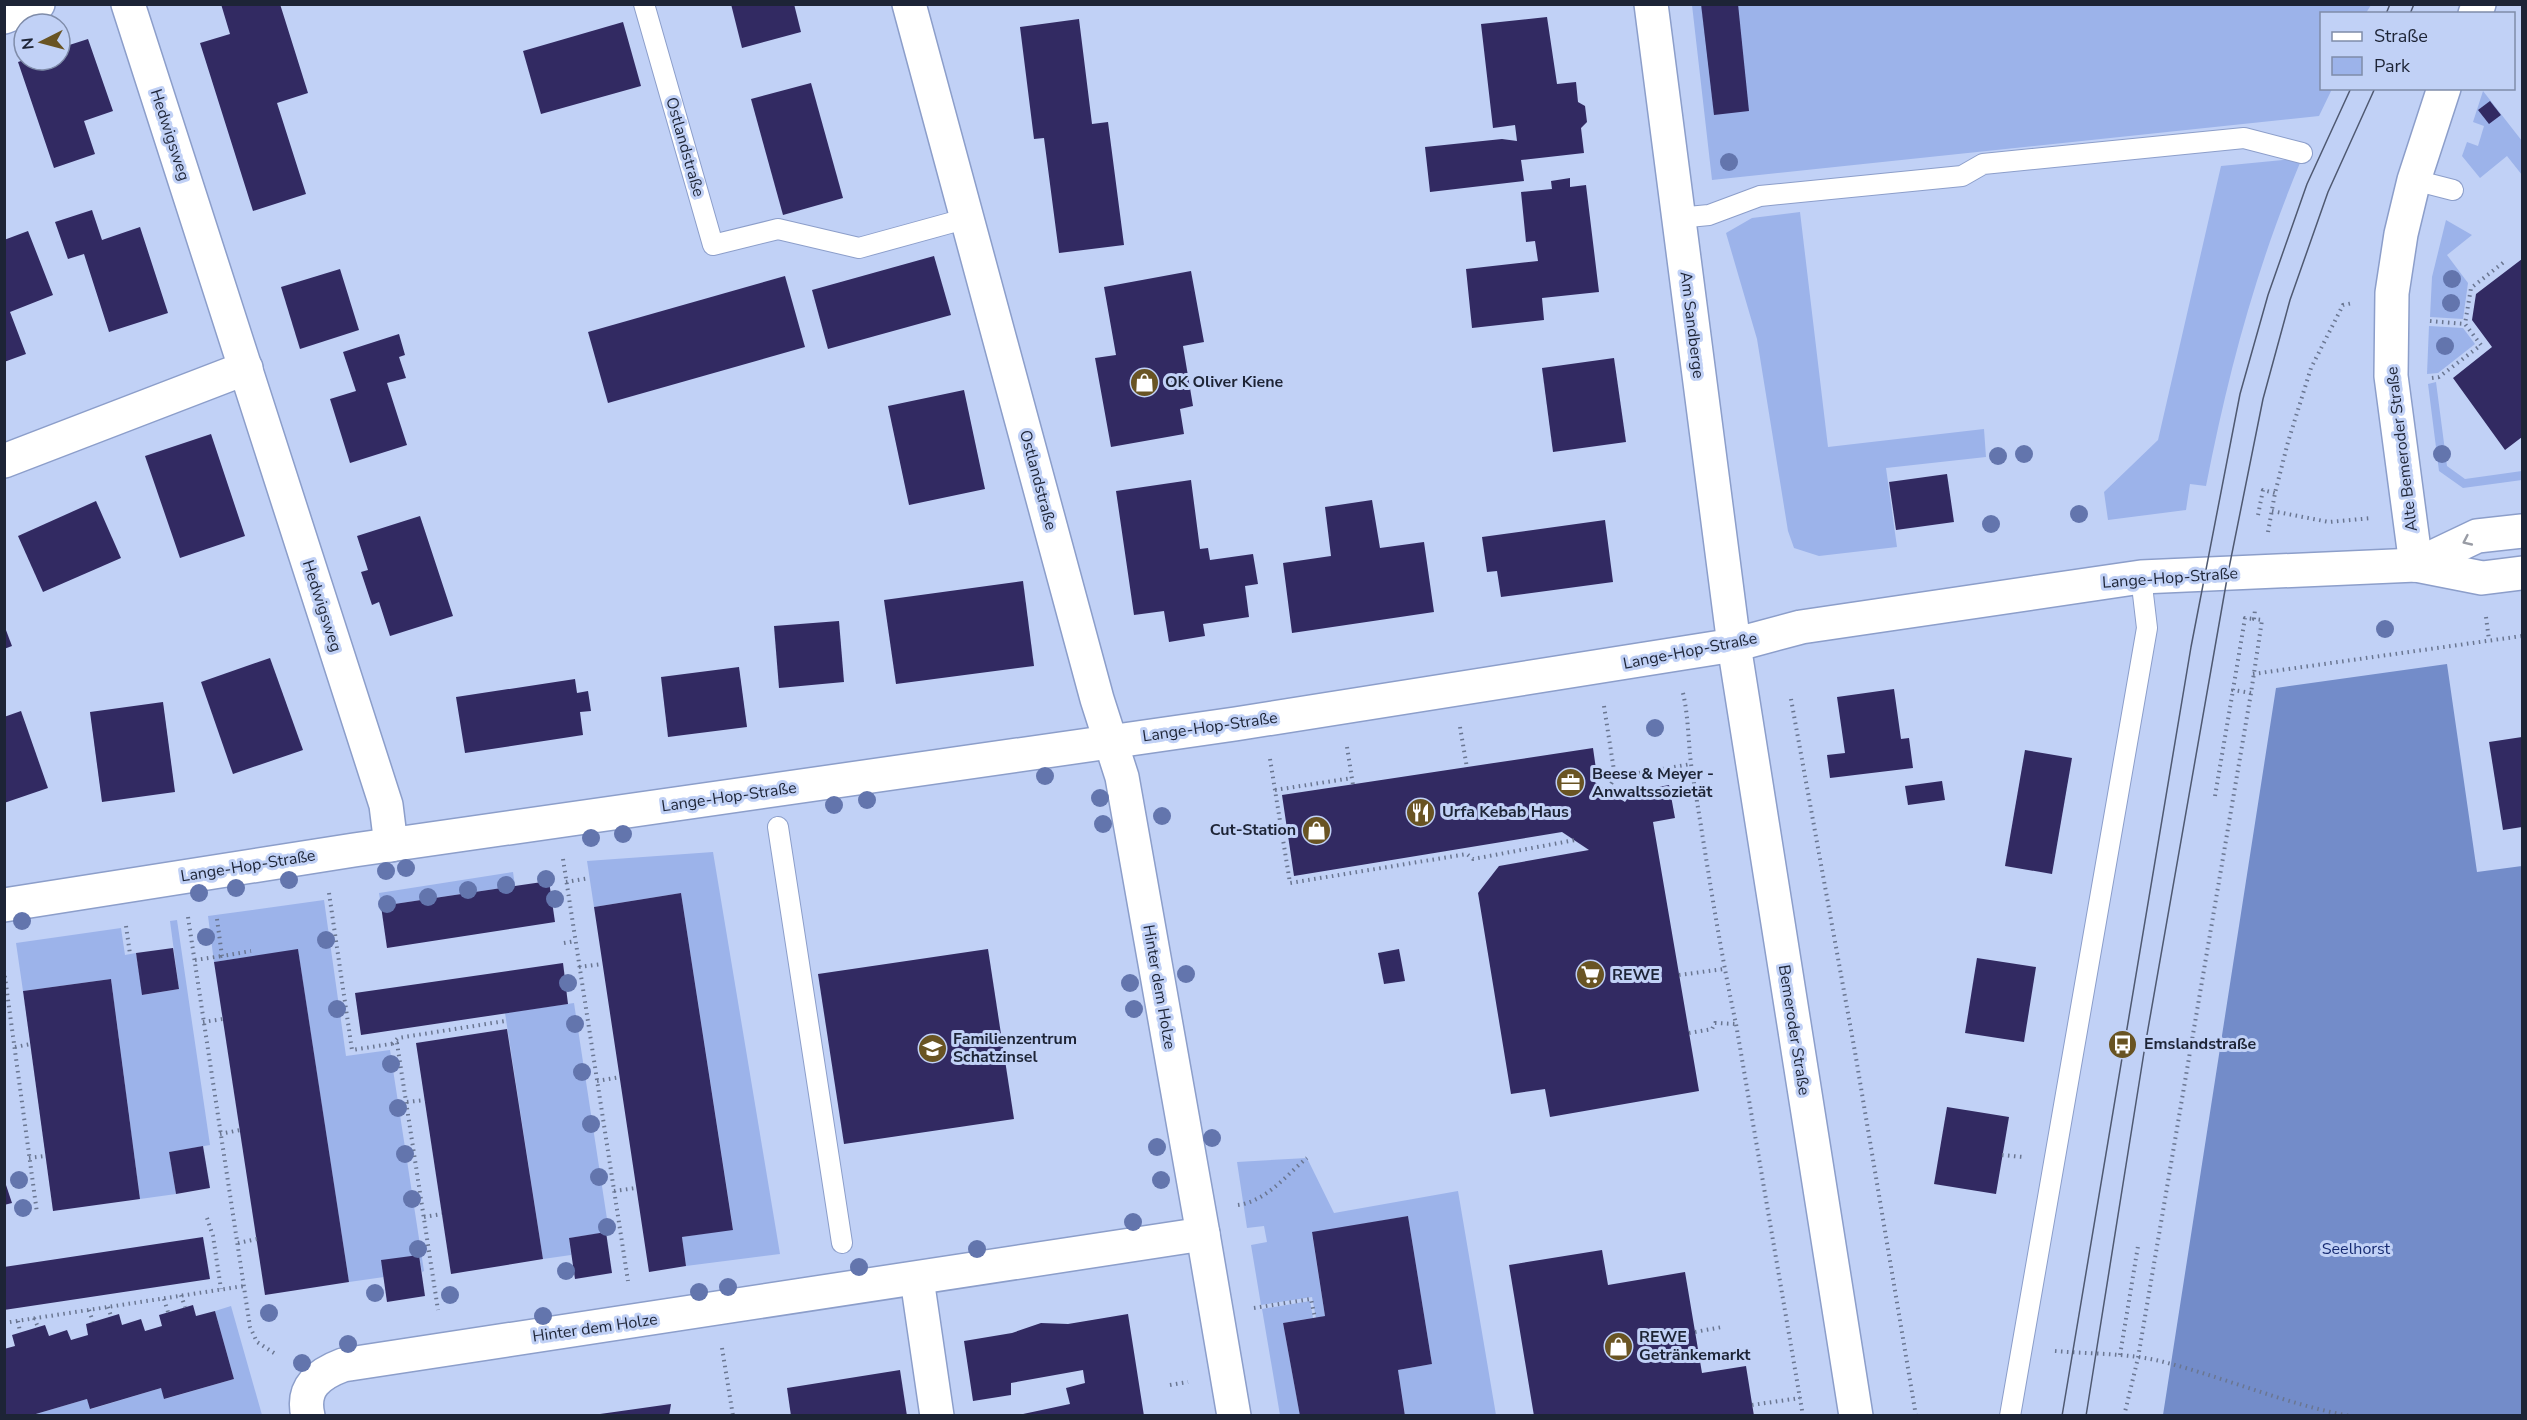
<svg xmlns="http://www.w3.org/2000/svg" width="2527" height="1420" font-family="'Nunito Sans',sans-serif">
<rect width="100%" height="100%" fill="#c1d1f6"/>
<g fill="#9cb3ea">
<polygon points="1692,5 2371,5 2366,13 2322,14 2322,88 2332,89 2319,116 1712,180"/>
<polygon points="2483,91 2522,141 2522,175 2507,156 2480,178 2462,156 2467,142 2478,146 2484,126 2473,122"/>
<path d="M2302 158C2256 268 2229 369 2206 486L2190 484 2186 510 2108 520 2104 492 2158 440 2221 166Z"/>
<polygon points="1800,212 1828,447 1984,429 1986,457 1886,468 1897,547 1819,556 1794,548 1788,531 1757,339 1726,233 1752,218"/>
<polygon points="2446,220 2472,235 2447,255 2468,283 2463,319 2430,317 2432,277"/>
<polygon points="2429,326 2463,328 2475,344 2438,373 2427,374"/>
<polygon points="2436,382 2447,466 2465,479 2522,471 2522,480 2463,488 2439,471 2428,384"/>
<polygon points="713,852 780,1254 686,1266 682,1237 733,1229 681,893 594,907 587,861"/>
<polygon points="513,872 515,886 381,906 379,893"/>
<polygon points="324,900 346,1056 390,1050 424,1271 422,1272 419,1255 384,1277 349,1282 298,950 214,962 208,916"/>
<polygon points="177,920 210,1145 169,1152 176,1194 140,1199 111,979 23,991 16,943 121,928 125,955 136,953 143,995 179,989 170,921"/>
<polygon points="574,1003 609,1232 569,1238 571,1255 543,1259 505,1013"/>
<polygon points="1307,1158 1334,1213 1458,1191 1496,1415 1405,1415 1398,1370 1432,1364 1408,1216 1312,1233 1325,1316 1316,1318 1312,1297 1261,1305 1251,1245 1267,1242 1264,1226 1247,1228 1237,1162"/>
<polygon points="1310,1301 1313,1318 1283,1323 1300,1415 1280,1415 1262,1309"/>
<polygon points="231,1306 262,1415 29,1416 87,1399 91,1409 161,1388 165,1399 234,1379 215,1311"/>
</g>
<polygon fill="#738cc9" points="2447,664 2477,872 2522,866 2522,1415 2163,1415 2276,688"/>
<g fill="#322a62">
<polygon points="221,4 280,4 308,93 277,103 306,194 253,211 200,43 230,34"/>
<polygon points="731,4 794,4 801,32 742,48"/>
<polygon points="1701,4 1738,4 1749,111 1714,115"/>
<polygon points="1547,17 1557,84 1576,82 1578,102 1585,106 1587,122 1581,128 1584,153 1521,160 1524,181 1430,192 1425,147 1502,139 1517,141 1515,125 1493,128 1481,24"/>
<polygon points="1079,19 1092,124 1108,122 1124,245 1059,253 1044,138 1034,139 1020,27"/>
<polygon points="623,22 641,86 541,114 523,51"/>
<polygon points="88,39 113,111 84,121 95,154 54,168 18,62 24,60 60,60 60,48"/>
<polygon points="811,83 843,198 783,215 751,99"/>
<polygon points="2490,101 2501,115 2489,124 2478,110"/>
<polygon points="1570,178 1570,187 1586,185 1599,292 1542,298 1544,320 1472,328 1466,269 1538,261 1535,241 1526,242 1521,192 1552,189 1551,181"/>
<polygon points="92,210 102,240 140,227 168,313 109,332 84,254 68,259 55,222"/>
<polygon points="28,231 53,295 10,312 26,354 4,362 4,240"/>
<polygon points="934,256 951,315 828,349 812,290"/>
<polygon points="2522,259 2522,437 2505,450 2453,378 2492,347 2472,320 2476,294"/>
<polygon points="340,269 359,330 300,349 281,287"/>
<polygon points="1191,271 1204,342 1183,346 1193,406 1180,409 1184,434 1111,447 1095,358 1116,355 1104,287"/>
<polygon points="785,276 805,347 608,403 588,332"/>
<polygon points="399,334 405,355 399,357 406,378 387,383 407,445 350,463 330,399 356,391 343,352"/>
<polygon points="1614,358 1626,442 1553,452 1542,368"/>
<polygon points="964,390 985,489 909,505 888,406"/>
<polygon points="211,434 245,536 180,558 145,456"/>
<polygon points="1947,474 1954,522 1896,530 1889,482"/>
<polygon points="1191,480 1200,549 1208,548 1210,560 1253,554 1258,584 1245,586 1249,617 1203,624 1205,636 1169,642 1164,611 1134,615 1116,491"/>
<polygon points="1372,500 1380,548 1424,542 1434,612 1292,633 1283,563 1331,556 1325,507"/>
<polygon points="96,501 121,558 43,592 18,536"/>
<polygon points="420,516 453,616 390,636 379,602 372,605 361,572 368,570 357,536"/>
<polygon points="1605,520 1613,582 1501,597 1497,571 1487,572 1482,537"/>
<polygon points="1023,581 1034,666 896,684 884,600"/>
<polygon points="839,621 844,682 779,688 774,626"/>
<polygon points="4,625 12,646 4,649"/>
<polygon points="270,658 303,750 233,774 201,682"/>
<polygon points="739,667 747,727 668,737 661,677"/>
<polygon points="575,679 577,693 588,691 591,711 580,712 583,735 465,753 456,697"/>
<polygon points="1894,689 1901,739 1909,738 1913,768 1830,778 1827,755 1845,753 1837,697"/>
<polygon points="163,702 175,792 102,802 90,712"/>
<polygon points="21,711 48,788 4,803 4,717"/>
<polygon points="2522,737 2522,827 2503,830 2489,742"/>
<polygon points="1593,748 1596,769 1590,779 1625,802 1632,792 1669,785 1675,818 1653,822 1699,1091 1550,1117 1545,1089 1511,1094 1478,893 1499,866 1589,850 1562,832 1294,876 1282,795"/>
<polygon points="2025,750 2072,758 2052,874 2005,866"/>
<polygon points="1942,781 1945,800 1908,805 1905,786"/>
<polygon points="549,881 555,922 387,948 381,906"/>
<polygon points="681,893 733,1230 682,1237 686,1266 649,1272 594,907"/>
<polygon points="173,948 179,989 142,995 136,953"/>
<polygon points="298,949 349,1282 265,1295 214,962"/>
<polygon points="988,949 1014,1119 844,1144 818,974"/>
<polygon points="1399,949 1405,981 1384,984 1378,953"/>
<polygon points="1977,958 2036,967 2024,1042 1965,1033"/>
<polygon points="563,963 568,1004 361,1035 355,993"/>
<polygon points="111,979 140,1199 53,1211 23,991"/>
<polygon points="507,1029 543,1259 451,1274 416,1043"/>
<polygon points="1947,1107 2009,1117 1996,1194 1934,1184"/>
<polygon points="203,1146 210,1188 176,1194 169,1152"/>
<polygon points="4,1179 12,1203 4,1205"/>
<polygon points="1408,1216 1432,1364 1398,1370 1405,1416 1300,1416 1283,1323 1325,1316 1312,1232"/>
<polygon points="606,1232 612,1273 575,1279 569,1238"/>
<polygon points="203,1237 210,1279 4,1310 4,1267"/>
<polygon points="1602,1250 1608,1285 1685,1272 1702,1373 1746,1366 1754,1416 1534,1416 1509,1265"/>
<polygon points="419,1255 425,1296 387,1302 381,1260"/>
<polygon points="193,1305 196,1316 215,1311 234,1379 164,1399 161,1388 90,1409 87,1399 29,1416 4,1416 4,1349 15,1346 12,1335 45,1325 49,1336 67,1330 71,1340 88,1335 86,1324 119,1314 122,1325 141,1319 145,1331 162,1326 159,1315"/>
<polygon points="1128,1314 1144,1416 1014,1416 1070,1404 1066,1388 1085,1383 1083,1370 1011,1383 1011,1395 973,1401 964,1341 1012,1333 1041,1323 1068,1324"/>
<polygon points="900,1370 907,1416 791,1416 787,1388"/>
<polygon points="671,1404 669,1416 600,1416 600,1414"/>
</g>
<g fill="none" stroke-linecap="round" stroke-linejoin="round">
<defs>
<g id="lane">
<polyline points="644,4 713,245 778,229 859,248 968,218"/>
<polyline points="2414,180 2453,190"/>
<polyline points="1678,218 1709,215 1760,196 1962,176 1983,164 2244,138 2302,153"/>
<polyline points="778,827 842,1243"/>
<polyline points="2010,1416 2147,628 2141,577"/>
</g>
<g id="street">
<polyline points="128,4 386,805 391,845"/>
<polyline points="909,4 1097,699 1122,777 1203,1234"/>
<polyline points="2475,14 2479,4"/>
<polyline points="4,17 38,4"/>
<polyline points="4,461 246,368"/>
<polyline points="2416,565 2391,376 2392,293 2401,234 2414,180 2444,88"/>
<polyline points="4,905 354,850 1235,724 1734,645"/>
<polyline points="917,1279 937,1416"/>
<path d="M308 1416C301 1387 319 1374 343 1365L1203 1234 1234 1416"/>
</g>
<g id="secondary">
<polyline points="1651,4 1734,645 1856,1416"/>
<polyline points="2416,565 2477,536 2522,531"/>
<polyline points="1734,645 1801,627 2141,577 2416,565 2482,578 2522,573"/>
</g>
</defs>
<use href="#lane" stroke="#8c9eca" stroke-width="22"/>
<use href="#street" stroke="#8c9eca" stroke-width="36"/>
<use href="#secondary" stroke="#8c9eca" stroke-width="36"/>
<g stroke="#6a7691" stroke-width="4" stroke-dasharray="1.5 4.5" stroke-linecap="butt">
<polyline points="2430,321 2465,324"/>
<polyline points="2432,378 2439,377 2481,345 2465,324 2471,288 2504,262"/>
<polyline points="2272,511 2329,522 2372,518"/>
<polyline points="2258,515 2263,490 2275,493"/>
<polyline points="2268,532 2275,493 2288,442 2311,368 2343,305 2353,303"/>
<polyline points="2486,617 2489,640"/>
<polyline points="2253,674 2522,636"/>
<path d="M1683 693C1689 719 1688 745 1692 771 1706 855 1718 941 1736 1024L1803 1416"/>
<polyline points="2251,693 2233,690 2245,618 2254,619"/>
<polyline points="1791,699 1855,1052 1916,1416"/>
<polyline points="1604,706 1615,777 1607,791"/>
<polyline points="1460,727 1467,768"/>
<polyline points="1347,747 1353,785"/>
<polyline points="1270,759 1290,883 1467,854 1473,859 1575,840"/>
<polyline points="1615,777 1691,764"/>
<polyline points="1275,790 1352,778"/>
<polyline points="2215,796 2233,690"/>
<polyline points="563,859 628,1281"/>
<polyline points="566,882 589,878"/>
<polyline points="329,893 352,1050 397,1043 438,1310"/>
<polyline points="188,917 250,1327 257,1342 274,1353"/>
<polyline points="217,919 222,956 251,951"/>
<polyline points="126,926 130,954"/>
<polyline points="564,943 575,941"/>
<polyline points="195,960 222,956"/>
<polyline points="579,967 602,964"/>
<polyline points="4,970 37,1213"/>
<polyline points="1679,975 1724,969"/>
<polyline points="203,1022 223,1019"/>
<polyline points="1689,1033 1712,1029 1715,1023 1736,1024"/>
<polyline points="392,1044 398,1038 505,1021"/>
<polyline points="15,1047 31,1044"/>
<polyline points="597,1081 620,1077"/>
<polyline points="407,1102 425,1100"/>
<polyline points="220,1134 240,1130"/>
<polyline points="2002,1155 2023,1157"/>
<polyline points="29,1158 45,1156"/>
<polyline points="614,1191 636,1188"/>
<path d="M1238 1205C1267 1201 1286 1175 1307 1158"/>
<polyline points="424,1217 442,1214"/>
<polyline points="207,1218 213,1236 221,1289"/>
<polyline points="238,1243 257,1239"/>
<polyline points="181,1295 185,1307"/>
<polyline points="164,1299 168,1312"/>
<polyline points="108,1307 111,1316"/>
<polyline points="1254,1308 1311,1299 1315,1318"/>
<polyline points="89,1310 93,1322"/>
<polyline points="34,1318 38,1327"/>
<polyline points="18,1321 20,1332"/>
<polyline points="4,1323 244,1286"/>
<polyline points="1695,1332 1722,1327"/>
<polyline points="722,1348 733,1416"/>
<path d="M2055 1351C2090 1354 2126 1353 2160 1361 2224 1377 2285 1404 2350 1416"/>
<polyline points="2120,1355 2138,1246"/>
<polyline points="1170,1385 1188,1382"/>
<polyline points="1752,1405 1800,1398"/>
<polyline points="2124,1416 2138,1358 2251,693 2262,620 2254,619 2255,610"/>
</g>
<use href="#lane" stroke="#fff" stroke-width="20"/>
<use href="#street" stroke="#fff" stroke-width="33"/>
<use href="#secondary" stroke="#fff" stroke-width="33"/>
<g stroke="#4f5971" stroke-width="1.5">
<polyline points="2386,14 2390,4"/>
<polyline points="2410,14 2414,4"/>
<polyline points="2062,1416 2191,647 2240,394 2268,295 2307,184 2351,88"/>
<polyline points="2086,1416 2145,1046 2228,573 2263,399 2290,300 2328,192 2375,88"/>
</g>
</g>
<g fill="#6375ad">
<circle cx="1729" cy="162" r="9"/>
<circle cx="2452" cy="279" r="9"/>
<circle cx="2451" cy="303" r="9"/>
<circle cx="2445" cy="346" r="9"/>
<circle cx="2024" cy="454" r="9"/>
<circle cx="2442" cy="454" r="9"/>
<circle cx="1998" cy="456" r="9"/>
<circle cx="2079" cy="514" r="9"/>
<circle cx="1991" cy="524" r="9"/>
<circle cx="2385" cy="629" r="9"/>
<circle cx="1655" cy="728" r="9"/>
<circle cx="1045" cy="776" r="9"/>
<circle cx="1100" cy="798" r="9"/>
<circle cx="867" cy="800" r="9"/>
<circle cx="834" cy="805" r="9"/>
<circle cx="1162" cy="816" r="9"/>
<circle cx="1103" cy="824" r="9"/>
<circle cx="623" cy="834" r="9"/>
<circle cx="591" cy="838" r="9"/>
<circle cx="406" cy="868" r="9"/>
<circle cx="386" cy="871" r="9"/>
<circle cx="546" cy="879" r="9"/>
<circle cx="289" cy="880" r="9"/>
<circle cx="506" cy="885" r="9"/>
<circle cx="236" cy="888" r="9"/>
<circle cx="468" cy="890" r="9"/>
<circle cx="199" cy="893" r="9"/>
<circle cx="428" cy="897" r="9"/>
<circle cx="555" cy="899" r="9"/>
<circle cx="387" cy="904" r="9"/>
<circle cx="22" cy="921" r="9"/>
<circle cx="206" cy="937" r="9"/>
<circle cx="326" cy="940" r="9"/>
<circle cx="1186" cy="974" r="9"/>
<circle cx="568" cy="983" r="9"/>
<circle cx="1130" cy="983" r="9"/>
<circle cx="337" cy="1009" r="9"/>
<circle cx="1134" cy="1009" r="9"/>
<circle cx="575" cy="1024" r="9"/>
<circle cx="391" cy="1064" r="9"/>
<circle cx="582" cy="1072" r="9"/>
<circle cx="398" cy="1108" r="9"/>
<circle cx="591" cy="1124" r="9"/>
<circle cx="1212" cy="1138" r="9"/>
<circle cx="1157" cy="1147" r="9"/>
<circle cx="405" cy="1154" r="9"/>
<circle cx="599" cy="1177" r="9"/>
<circle cx="19" cy="1180" r="9"/>
<circle cx="1161" cy="1180" r="9"/>
<circle cx="412" cy="1199" r="9"/>
<circle cx="23" cy="1208" r="9"/>
<circle cx="1133" cy="1222" r="9"/>
<circle cx="607" cy="1227" r="9"/>
<circle cx="418" cy="1249" r="9"/>
<circle cx="977" cy="1249" r="9"/>
<circle cx="859" cy="1267" r="9"/>
<circle cx="566" cy="1271" r="9"/>
<circle cx="728" cy="1287" r="9"/>
<circle cx="699" cy="1292" r="9"/>
<circle cx="375" cy="1293" r="9"/>
<circle cx="450" cy="1295" r="9"/>
<circle cx="269" cy="1313" r="9"/>
<circle cx="543" cy="1316" r="9"/>
<circle cx="348" cy="1344" r="9"/>
<circle cx="302" cy="1363" r="9"/>
</g>
<defs><path id="oneway-chevron" d="M-2-3.5L2.5 0L-2 3.5" fill="none" stroke-width="1.6" stroke-linecap="round" stroke-linejoin="round" transform="scale(1.5)"/></defs>
<use stroke="#999ca5" href="#oneway-chevron" transform="translate(2467 541) rotate(155)"/>
<defs>
<symbol id="shop-disc" viewBox="-11 -11 22 22"><circle r="9.5" fill="#695423" stroke="#c1d1f6"/><path d="M-5-2.5h2.3a2.7 3.5 0 0 1 5.4 0H5L5.5 6h-11ZM-1.5-2.5h3a1.5 2.3 0 0 0-3 0Z" fill="#fff"/></symbol>
<symbol id="office-disc" viewBox="-11 -11 22 22"><circle r="9.5" fill="#695423" stroke="#c1d1f6"/><path d="M-6-3h4V-5.5h4V-3h4V5H-6ZM-1-4.5V-3h2v-1.5ZM-6 0V1H6V0Z" fill="#fff"/></symbol>
<symbol id="restaurant-disc" viewBox="-11 -11 22 22"><circle r="9.5" fill="#695423" stroke="#c1d1f6"/><path d="M-5-6h1v4h1v-4h1v4h1v-4h1v5L-1.5 .5V6h-2V.5L-5-1ZM5-6V6H3V1.5H1.5Q1.5-4 5-6Z" fill="#fff"/></symbol>
<symbol id="supermarket-disc" viewBox="-11 -11 22 22"><circle r="9.5" fill="#695423" stroke="#c1d1f6"/><path d="M-6-5.5h2.5l.6 2H6L4.5 2H-2.5L-4.4-4H-6ZM-1.5 3.2a1.3 1.3 0 1 0 .1 0ZM3 3.2a1.3 1.3 0 1 0 .1 0Z" fill="#fff"/></symbol>
<symbol id="bus-disc" viewBox="-11 -11 22 22"><circle r="9.5" fill="#695423" stroke="#c1d1f6"/><path d="M-5-6H5V4H4V6H2V4H-2V6H-4V4H-5ZM-3.5-4V0h7V-4ZM-3.5 1.2v1.5H-2V1.2ZM2 1.2v1.5H3.5V1.2Z" fill="#fff"/></symbol>
<symbol id="school-disc" viewBox="-11 -11 22 22"><circle r="9.5" fill="#695423" stroke="#c1d1f6"/><path d="M0-5L7-2L0 1L-7-2ZM-4 1L0 2.5L4 1V4Q0 6-4 4Z" fill="#fff"/></symbol>
</defs>
<g fill-rule="evenodd">
<use href="#shop-disc" x="1128" y="366" width="33" height="33"/>
<use href="#office-disc" x="1554" y="766" width="33" height="33"/>
<use href="#restaurant-disc" x="1404" y="796" width="33" height="33"/>
<use href="#shop-disc" x="1300" y="814" width="33" height="33"/>
<use href="#supermarket-disc" x="1574" y="958" width="33" height="33"/>
<use href="#bus-disc" x="2106" y="1028" width="33" height="33"/>
<use href="#school-disc" x="916" y="1032" width="33" height="33"/>
<use href="#shop-disc" x="1602" y="1330" width="33" height="33"/>
</g>
<g text-anchor="middle" dominant-baseline="central" stroke-width="6" stroke-linejoin="round" paint-order="stroke">
<g font-size="16" fill="#1d2436" stroke="#c1d1f6">
<text transform="translate(170 135) rotate(72)">Hedwigsweg</text>
<text transform="translate(685 147) rotate(74)">Ostlandstraße</text>
<text transform="translate(1692 325) rotate(83)">Am Sandberge</text>
<text transform="translate(2402 449) rotate(-97)">Alte Bemeroder Straße</text>
<text transform="translate(1038 480) rotate(75)">Ostlandstraße</text>
<text transform="translate(2170 578) rotate(-4)">Lange-Hop-Straße</text>
<text transform="translate(322 606) rotate(72)">Hedwigsweg</text>
<text transform="translate(1690 651) rotate(-11)">Lange-Hop-Straße</text>
<text transform="translate(1210 727) rotate(-8)">Lange-Hop-Straße</text>
<text transform="translate(729 797) rotate(-8)">Lange-Hop-Straße</text>
<text transform="translate(248 866) rotate(-9)">Lange-Hop-Straße</text>
<text transform="translate(1159 987) rotate(80)">Hinter dem Holze</text>
<text transform="translate(1794 1030) rotate(81)">Bemeroder Straße</text>
<text transform="translate(595 1328) rotate(-8)">Hinter dem Holze</text>
</g>
<g font-size="16" font-weight="bold" fill="#1d2436" stroke="#c1d1f6" text-anchor="start">
<text x="1165" y="382">OK Oliver Kiene</text>
<text x="1592" y="774">Beese &amp; Meyer -<tspan x="1592" dy="18">Anwaltssozietät</tspan></text>
<text x="1442" y="812">Urfa Kebab Haus</text>
<text x="1296" y="830" text-anchor="end">Cut-Station</text>
<text x="1612" y="975">REWE</text>
<text x="953" y="1039">Familienzentrum<tspan x="953" dy="18">Schatzinsel</tspan></text>
<text x="2144" y="1044">Emslandstraße</text>
<text x="1639" y="1337">REWE<tspan x="1639" dy="18">Getränkemarkt</tspan></text>
</g>
<g font-size="16" fill="#162a72" stroke="#c1d1f6">
<text x="2356" y="1249">Seelhorst</text>
</g>
</g>
<rect width="2527" height="1420" fill="none" stroke="#1d2436" stroke-width="12"/>
<rect x="2320" y="12" width="195" height="78" fill="#c1d1f6" stroke="#7f8ca9" stroke-width="1.5"/>
<rect x="2332" y="32" width="30" height="9" fill="#ffffff" stroke="#7f8ca9" stroke-width="1.5"/>
<text x="2374" y="42" font-size="18" fill="#1d2436">Straße</text>
<rect x="2332" y="57" width="30" height="18" fill="#9cb3ea" stroke="#7f8ca9" stroke-width="1.5"/>
<text x="2374" y="72" font-size="18" fill="#1d2436">Park</text>
<g transform="translate(42 42) rotate(264)"><circle r="28" fill="#c1d1f6" stroke="#7f8ca9" stroke-width="1.5"/>
<path d="M0-4.5L10 22L0 15L-10 22Z" fill="#695423"/>
<text y="-9" font-size="16" font-weight="bold" text-anchor="middle" fill="#1d2436">N</text>
</g>
</svg>
